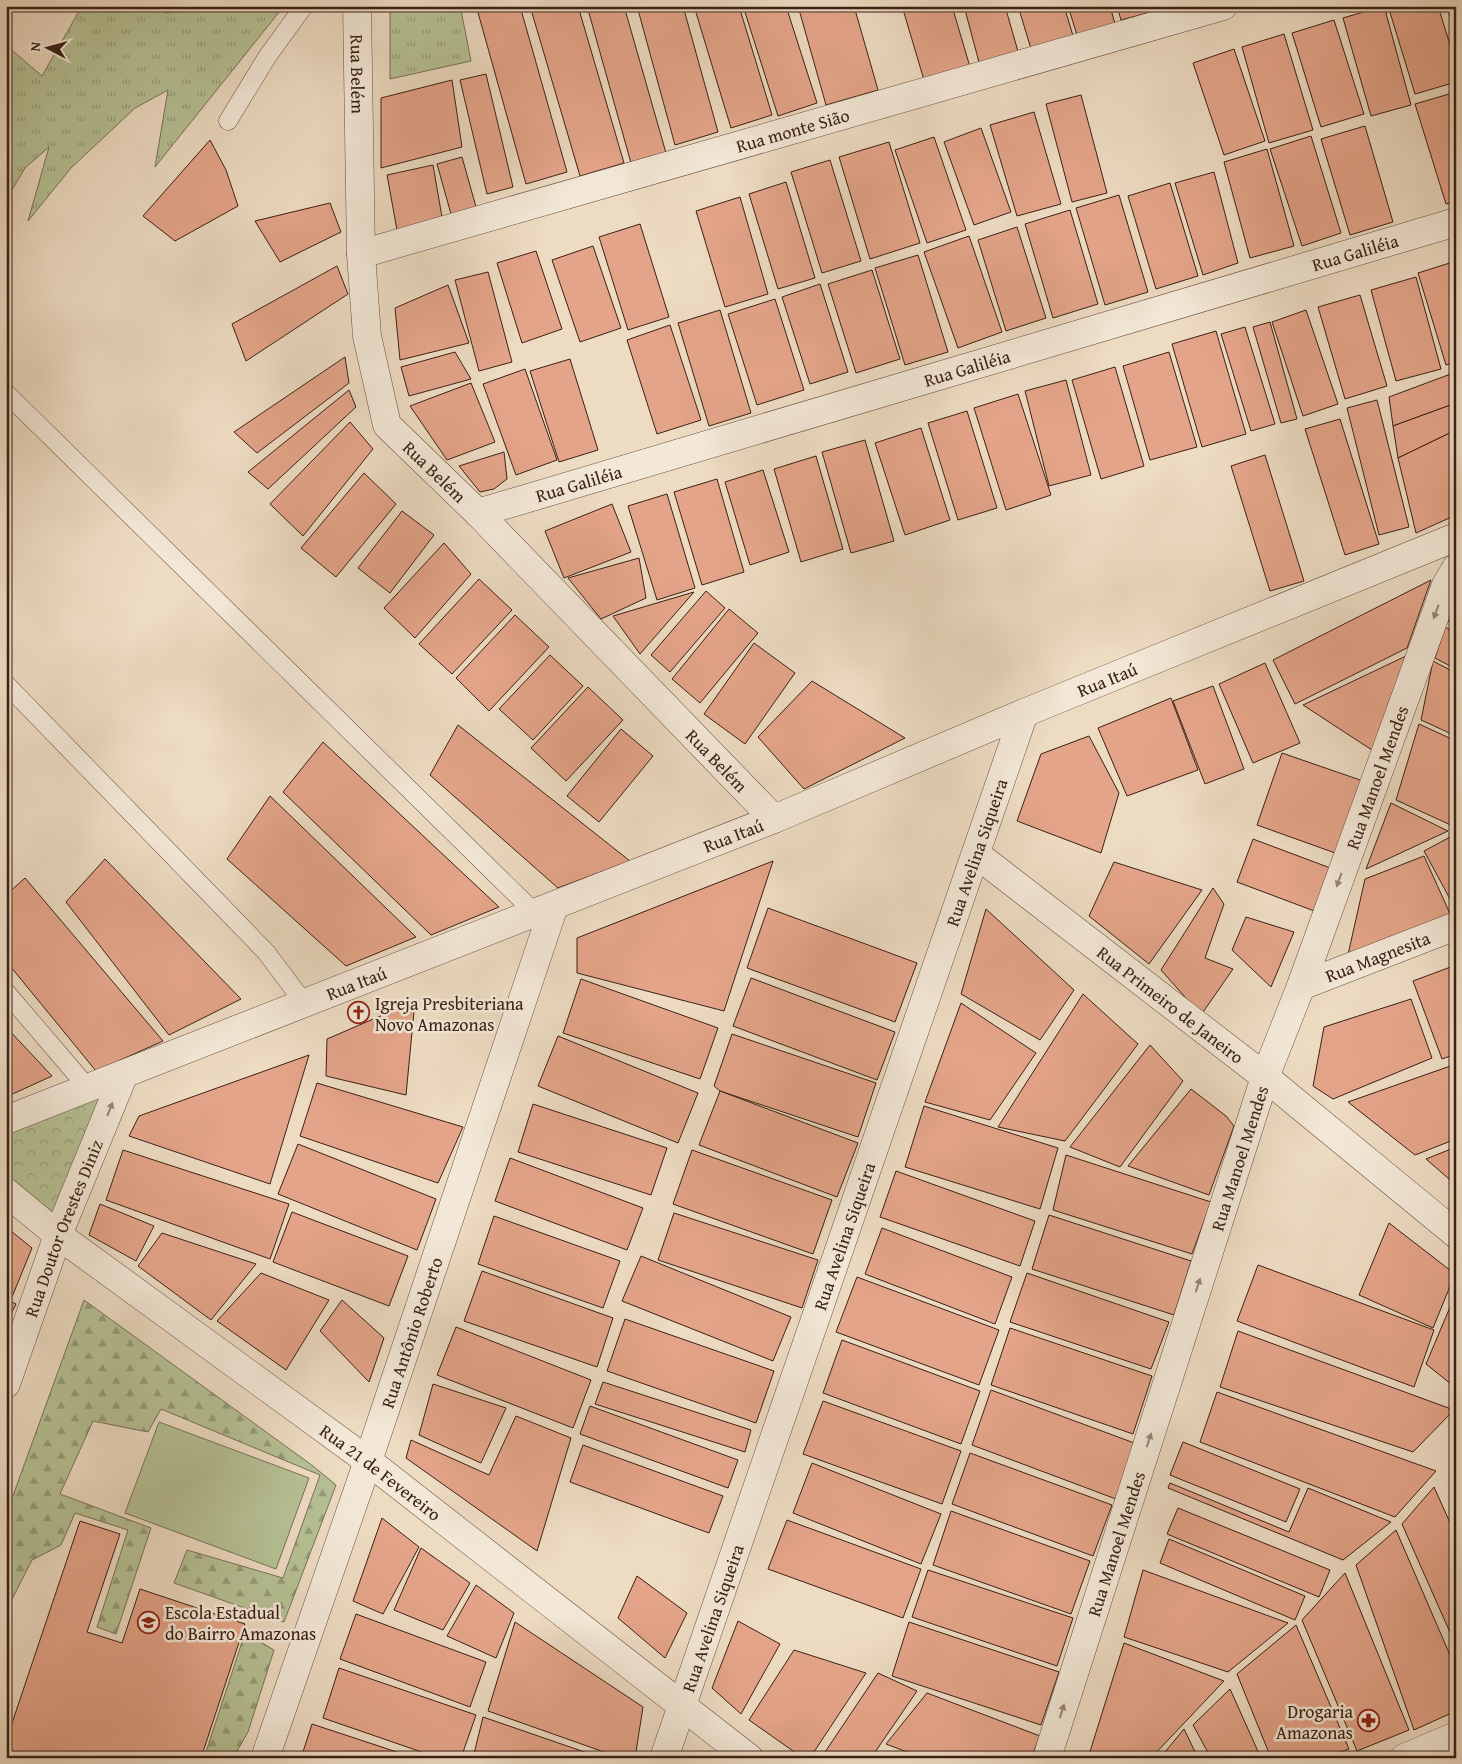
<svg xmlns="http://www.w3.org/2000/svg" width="1462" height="1764" font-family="'Gentium Book Plus',serif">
<defs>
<pattern id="grass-tufts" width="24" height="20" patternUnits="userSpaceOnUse" patternTransform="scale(1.25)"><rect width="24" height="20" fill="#b6c195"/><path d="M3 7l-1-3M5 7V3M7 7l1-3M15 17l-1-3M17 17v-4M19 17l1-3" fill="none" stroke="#959c79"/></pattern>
<pattern id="forest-firs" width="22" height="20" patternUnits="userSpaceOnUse" patternTransform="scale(1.25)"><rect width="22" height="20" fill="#b6c195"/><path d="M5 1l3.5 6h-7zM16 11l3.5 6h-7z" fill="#959c79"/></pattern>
<pattern id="park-crowns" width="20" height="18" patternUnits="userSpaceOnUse" patternTransform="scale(1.25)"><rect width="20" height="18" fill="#b6c195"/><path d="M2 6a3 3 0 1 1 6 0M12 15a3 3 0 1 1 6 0" fill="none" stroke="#959c79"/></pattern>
</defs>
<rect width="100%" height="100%" fill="#eddbc2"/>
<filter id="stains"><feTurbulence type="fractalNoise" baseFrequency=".004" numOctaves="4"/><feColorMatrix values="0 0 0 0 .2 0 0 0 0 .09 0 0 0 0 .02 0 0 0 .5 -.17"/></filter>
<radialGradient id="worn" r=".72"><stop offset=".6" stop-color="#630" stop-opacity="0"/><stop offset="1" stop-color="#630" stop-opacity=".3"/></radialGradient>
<g fill="url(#grass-tufts)" stroke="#787056">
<polygon points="82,6 163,6 166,13 233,6 284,6 155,167 168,90 135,108 71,168 28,221 49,147 25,168 6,200 6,45 42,76"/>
<polygon points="390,6 469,6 461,10 471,61 390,79"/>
</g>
<g fill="url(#forest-firs)" stroke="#787056">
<polygon points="84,1300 313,1466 336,1485 284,1622 174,1583 187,1550 283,1578 320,1475 161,1409 148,1432 93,1421 60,1494 151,1528 116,1634 97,1627 128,1530 75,1513 61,1545 32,1560 6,1611 6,1515"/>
<polygon points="245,1633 274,1650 248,1732 233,1758 204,1758"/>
</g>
<polygon fill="url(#park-crowns)" stroke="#787056" points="116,1082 58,1235 6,1194 6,1132"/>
<polygon fill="#b6c195" stroke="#787056" points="159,1422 309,1478 276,1569 125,1513"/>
<g fill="#e4a489" stroke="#3b2016">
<polygon points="488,6 520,6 567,172 526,184 477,9"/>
<polygon points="530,6 578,6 624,163 580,176"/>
<polygon points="587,6 624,6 666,153 631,163"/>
<polygon points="637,6 683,6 718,132 675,145"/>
<polygon points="694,6 739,6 772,115 731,128"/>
<polygon points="743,6 786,6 817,103 778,116"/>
<polygon points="798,6 854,6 878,90 826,105"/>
<polygon points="902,6 952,6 970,67 924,80"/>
<polygon points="964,6 1005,6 1019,55 980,66"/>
<polygon points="1018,6 1064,6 1074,39 1032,52"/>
<polygon points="1068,6 1110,6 1115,24 1077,35"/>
<polygon points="1117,6 1170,6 1170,7 1121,20"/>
<polygon points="1384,6 1411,105 1371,116 1343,18"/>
<polygon points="1388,6 1438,6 1456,64 1456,82 1415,94"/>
<polygon points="1447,6 1456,6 1456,38"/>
<polygon points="1334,20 1364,114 1321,127 1292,33"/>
<polygon points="1284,34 1313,130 1269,143 1242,47"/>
<polygon points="1234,49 1265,141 1224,155 1193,63"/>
<polygon points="486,74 513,187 487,194 460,80"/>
<polygon points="452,80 462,147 381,168 381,98"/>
<polygon points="1456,92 1456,201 1446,204 1415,104"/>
<polygon points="1081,95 1107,193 1072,202 1046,104"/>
<polygon points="1034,112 1061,204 1017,216 990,125"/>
<polygon points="1365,126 1393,222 1350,235 1321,139"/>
<polygon points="981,128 1011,212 974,225 944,142"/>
<polygon points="1311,136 1341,233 1302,246 1270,149"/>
<polygon points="934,137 966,230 927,243 895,150"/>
<polygon points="210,140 226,170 238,206 175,241 143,216"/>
<polygon points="889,142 920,243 870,259 839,157"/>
<polygon points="1267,149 1294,246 1250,258 1224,162"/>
<polygon points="462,157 476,207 451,214 437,164"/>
<polygon points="830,160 861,261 822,273 791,172"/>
<polygon points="433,165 442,217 397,230 387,175"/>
<polygon points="1214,172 1238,263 1203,275 1175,183"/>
<polygon points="786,182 815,278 778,289 749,194"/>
<polygon points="1170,183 1198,276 1156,289 1128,196"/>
<polygon points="1119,195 1148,292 1105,305 1076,208"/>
<polygon points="740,197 768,294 725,307 696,211"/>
<polygon points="330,203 341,232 280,262 255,221"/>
<polygon points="1070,210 1098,304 1053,318 1025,224"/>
<polygon points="640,224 669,317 628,330 599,237"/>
<polygon points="1017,227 1046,318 1006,331 978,240"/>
<polygon points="969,236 1002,332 958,348 924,252"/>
<polygon points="593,246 621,328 580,342 552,260"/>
<polygon points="536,251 562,329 522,343 497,263"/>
<polygon points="918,255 948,352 905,365 875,268"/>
<polygon points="1456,261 1456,362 1446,365 1418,273"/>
<polygon points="337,266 348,294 246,361 232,324"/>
<polygon points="872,270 900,359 856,373 828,284"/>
<polygon points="488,272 512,362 479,371 455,280"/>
<polygon points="1416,277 1441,369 1396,381 1371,290"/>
<polygon points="820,284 848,372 810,384 782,297"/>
<polygon points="448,285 469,343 400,360 395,308"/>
<polygon points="1360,295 1387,386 1345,399 1318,307"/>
<polygon points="775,299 804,390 757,405 728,314"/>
<polygon points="720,310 751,413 709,426 678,323"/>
<polygon points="1306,310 1338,404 1303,416 1272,322"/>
<polygon points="1270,322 1297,419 1281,423 1253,327"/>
<polygon points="670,325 701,420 657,434 627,340"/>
<polygon points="1245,327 1275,424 1251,431 1221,334"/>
<polygon points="1216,331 1246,434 1202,447 1172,344"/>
<polygon points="455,352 471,379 409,396 401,367"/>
<polygon points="1169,352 1197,447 1150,460 1123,366"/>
<polygon points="345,357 349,383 257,453 234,432"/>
<polygon points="570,359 598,450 559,462 530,371"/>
<polygon points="1115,367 1144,466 1101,479 1072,380"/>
<polygon points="525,369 557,460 516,475 483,384"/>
<polygon points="1456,372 1456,403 1393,426 1389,397"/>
<polygon points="1066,380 1091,475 1049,486 1025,391"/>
<polygon points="471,383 495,442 447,460 410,406"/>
<polygon points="349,390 356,407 268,489 248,472"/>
<polygon points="1018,394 1051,495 1006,510 974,408"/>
<polygon points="1377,400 1409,527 1379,535 1347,408"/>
<polygon points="1456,403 1456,430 1398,458 1393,426"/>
<polygon points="967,411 997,508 958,520 928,423"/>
<polygon points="1340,419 1379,544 1345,555 1305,429"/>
<polygon points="350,422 373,449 303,536 270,504"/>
<polygon points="921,428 950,520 905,535 875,443"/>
<polygon points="1456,430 1456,515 1416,533 1398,458"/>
<polygon points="865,440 894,541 851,553 822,452"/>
<polygon points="504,452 507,479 494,489 480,492 459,466"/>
<polygon points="1265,455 1304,581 1270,591 1231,466"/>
<polygon points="816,456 843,549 801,562 774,469"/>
<polygon points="763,470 789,552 750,565 725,482"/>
<polygon points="364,473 396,504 336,577 301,548"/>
<polygon points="717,479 744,572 702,585 674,492"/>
<polygon points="667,494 695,588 657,600 628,506"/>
<polygon points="612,504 631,552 564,578 545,531"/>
<polygon points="402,511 434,535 390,593 358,568"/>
<polygon points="444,543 471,574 415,638 384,608"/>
<polygon points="639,558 646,598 601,619 568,578"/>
<polygon points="479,579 512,610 452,674 419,644"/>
<polygon points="1431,580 1407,648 1295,704 1273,660"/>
<polygon points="706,591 725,608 670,672 651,655"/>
<polygon points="694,592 640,654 613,616"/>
<polygon points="1456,593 1456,625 1446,620"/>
<polygon points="729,609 758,633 700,703 672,679"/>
<polygon points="515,615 549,647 489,711 456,678"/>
<polygon points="1445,627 1456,633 1456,669 1435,658"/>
<polygon points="754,643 795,673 745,744 704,714"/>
<polygon points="550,655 583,686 533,740 499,709"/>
<polygon points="1406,656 1378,754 1303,705"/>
<polygon points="1433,661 1456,673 1456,736 1421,720"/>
<polygon points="1265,663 1300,743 1253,763 1219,684"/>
<polygon points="812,681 905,738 804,789 758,737"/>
<polygon points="1213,686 1244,769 1205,784 1173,701"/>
<polygon points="588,687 623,720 566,781 531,748"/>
<polygon points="1171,698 1198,770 1127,796 1098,728"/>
<polygon points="1419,724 1456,741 1456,814 1453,826 1396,800"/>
<polygon points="458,725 630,861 558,888 430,775"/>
<polygon points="621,729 653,756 599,822 567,796"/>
<polygon points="1089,736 1119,793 1101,853 1017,821 1041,754"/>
<polygon points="323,742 499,907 431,935 283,792"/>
<polygon points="1282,753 1363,781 1338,854 1257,825"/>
<polygon points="270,796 416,937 346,966 227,859"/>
<polygon points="1391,803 1448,831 1366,869"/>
<polygon points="1452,836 1456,843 1456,910 1424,851"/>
<polygon points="1253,839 1333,869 1317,912 1237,882"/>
<polygon points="1424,856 1452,918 1347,959 1365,879"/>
<polygon points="105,859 241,999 169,1035 66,902"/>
<polygon points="773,861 724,1011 577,973 577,938"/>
<polygon points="1114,862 1202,890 1149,964 1089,916"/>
<polygon points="25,878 163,1041 96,1071 6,961 6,895"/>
<polygon points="1213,888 1224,904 1205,958 1233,969 1201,1015 1161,970"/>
<polygon points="768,908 917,963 895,1022 747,968"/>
<polygon points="986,909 1074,990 1040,1040 961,994"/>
<polygon points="1246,917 1294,932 1271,987 1232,950"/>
<polygon points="1456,965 1456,1054 1442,1059 1413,981"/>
<polygon points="751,978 895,1032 877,1080 733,1026"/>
<polygon points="581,979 718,1028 700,1079 563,1033"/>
<polygon points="1083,994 1138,1044 1065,1141 998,1127"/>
<polygon points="1411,999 1432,1058 1333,1099 1313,1086 1324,1027"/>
<polygon points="415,1001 406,1095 326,1076 327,1039"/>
<polygon points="961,1003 1036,1053 990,1120 925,1102"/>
<polygon points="6,1027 52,1076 6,1097"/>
<polygon points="732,1034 876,1083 858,1137 720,1091 714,1086"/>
<polygon points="558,1036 698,1093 678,1143 538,1086"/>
<polygon points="1150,1045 1183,1081 1120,1167 1070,1147"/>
<polygon points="309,1055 270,1184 129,1136 139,1116"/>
<polygon points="1456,1064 1456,1139 1415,1155 1348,1102"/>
<polygon points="317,1083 463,1127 438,1183 300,1136"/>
<polygon points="1191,1089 1226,1116 1234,1126 1209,1195 1128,1166"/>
<polygon points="720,1091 858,1143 837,1197 699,1145"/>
<polygon points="533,1104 667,1148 651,1195 518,1152"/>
<polygon points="924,1106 1058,1148 1040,1209 905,1167"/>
<polygon points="298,1144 436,1199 417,1250 278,1194"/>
<polygon points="1456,1147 1456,1185 1426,1159"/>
<polygon points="123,1150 289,1204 270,1259 106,1200"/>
<polygon points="692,1150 832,1200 813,1254 673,1204"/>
<polygon points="1066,1155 1211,1202 1192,1254 1053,1210"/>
<polygon points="510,1158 643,1208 627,1250 495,1201"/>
<polygon points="896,1171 1035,1221 1020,1266 880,1217"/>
<polygon points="100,1204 154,1226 136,1261 89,1235"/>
<polygon points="292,1212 408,1256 389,1306 273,1262"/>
<polygon points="674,1213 818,1260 802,1308 658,1260"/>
<polygon points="1049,1215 1191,1261 1174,1315 1032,1269"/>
<polygon points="494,1216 620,1261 603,1308 478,1264"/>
<polygon points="1389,1223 1455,1274 1433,1328 1359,1295"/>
<polygon points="6,1227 32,1248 12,1297 6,1294"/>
<polygon points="882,1228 1012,1277 995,1324 865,1274"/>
<polygon points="162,1233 256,1264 211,1320 138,1266"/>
<polygon points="641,1256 791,1317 773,1361 622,1301"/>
<polygon points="1258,1265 1434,1330 1414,1387 1237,1321"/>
<polygon points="482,1271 613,1318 597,1367 464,1321"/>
<polygon points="261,1273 329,1300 286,1370 217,1321"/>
<polygon points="1027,1273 1169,1322 1151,1369 1010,1322"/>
<polygon points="857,1277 999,1330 979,1385 836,1332"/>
<polygon points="1456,1293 1456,1388 1426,1364"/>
<polygon points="6,1299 16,1304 6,1324"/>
<polygon points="342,1300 384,1338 369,1382 320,1331"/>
<polygon points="625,1319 774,1371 756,1423 607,1371"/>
<polygon points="456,1327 591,1380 573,1428 437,1375"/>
<polygon points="1010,1328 1152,1376 1133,1434 991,1385"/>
<polygon points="1238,1331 1454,1410 1413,1452 1220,1387"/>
<polygon points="842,1340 980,1391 961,1444 823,1393"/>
<polygon points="603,1382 751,1430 745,1452 595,1404"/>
<polygon points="433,1384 506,1408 481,1463 419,1435"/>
<polygon points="991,1390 1137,1444 1116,1499 972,1445"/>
<polygon points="1217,1392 1436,1471 1395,1517 1200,1442"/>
<polygon points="823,1401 961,1451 942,1504 803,1454"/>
<polygon points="590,1406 738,1460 728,1488 580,1434"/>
<polygon points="516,1416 571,1438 537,1551 406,1458 411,1440 489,1475"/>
<polygon points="1183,1442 1300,1489 1286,1522 1170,1475"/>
<polygon points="583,1445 723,1496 709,1533 570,1482"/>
<polygon points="970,1453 1112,1505 1093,1556 952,1504"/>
<polygon points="812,1463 941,1514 921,1564 793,1513"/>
<polygon points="1170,1483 1289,1532 1308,1488 1391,1522 1343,1560 1168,1488"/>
<polygon points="1434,1487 1456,1536 1456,1646 1402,1524"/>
<polygon points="1178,1508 1330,1570 1319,1597 1167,1534"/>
<polygon points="951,1511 1090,1561 1071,1614 933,1565"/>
<polygon points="382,1518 419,1547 383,1614 353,1601"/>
<polygon points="787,1520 921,1569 903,1618 768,1569"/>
<polygon points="80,1521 120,1534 87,1632 122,1643 140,1589 245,1624 201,1758 6,1758 6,1741"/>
<polygon points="1396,1530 1456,1669 1456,1711 1414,1730 1356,1565"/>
<polygon points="1169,1539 1305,1596 1295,1620 1160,1563"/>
<polygon points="421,1548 470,1583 443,1630 394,1610"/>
<polygon points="928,1570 1073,1618 1057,1666 912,1617"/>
<polygon points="1143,1570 1288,1623 1228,1672 1124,1637"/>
<polygon points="1345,1573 1409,1730 1357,1751 1302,1620"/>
<polygon points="637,1576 687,1613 665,1658 618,1618"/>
<polygon points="476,1585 514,1613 496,1658 447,1636"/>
<polygon points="356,1614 486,1662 470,1707 340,1659"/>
<polygon points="738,1621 780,1644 741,1714 712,1688"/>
<polygon points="515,1622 643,1707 635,1758 621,1758 488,1711"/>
<polygon points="909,1622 1059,1672 1041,1725 892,1676"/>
<polygon points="1296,1625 1349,1749 1324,1758 1271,1758 1237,1674"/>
<polygon points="1124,1643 1224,1681 1151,1758 1088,1758"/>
<polygon points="794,1650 866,1673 810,1758 803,1758 749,1720"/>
<polygon points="339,1668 476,1715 461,1758 439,1758 323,1718"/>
<polygon points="878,1673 917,1691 871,1758 821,1758"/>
<polygon points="1230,1689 1261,1758 1211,1758 1193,1725"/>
<polygon points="927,1693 1040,1736 1031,1758 923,1758 886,1744"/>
<polygon points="483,1717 602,1758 473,1758"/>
<polygon points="312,1724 415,1758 301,1758"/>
<polygon points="1184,1729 1198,1758 1160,1758"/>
</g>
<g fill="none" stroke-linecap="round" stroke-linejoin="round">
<defs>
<g id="service">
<polyline points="228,121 267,57 304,6"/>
<polyline points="6,393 535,913"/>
<polyline points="6,684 266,952 305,1004"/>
<polyline points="6,992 88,1088"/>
</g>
<g id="minor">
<path id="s1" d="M357 6 361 254 367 336 387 425 478 513 774 819"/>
<path id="s2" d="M361 254 1223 6"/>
<path id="s3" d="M478 513 1456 222"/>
<path id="s4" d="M976 854 1265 1077 1456 1234"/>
<path id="s5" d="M1301 986 1456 926"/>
<path id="s6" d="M6 1192 58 1235 368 1461 749 1758"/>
<path id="s7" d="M6 1384 58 1235 124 1074"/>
<path id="s8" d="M265 1758 368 1461 554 906"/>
<path id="s9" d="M664 1758 1024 713"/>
<path id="s10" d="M1047 1758 1265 1077 1301 986 1446 585 1456 568"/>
<polyline points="1404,1758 1456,1736"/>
</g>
<g id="tertiary">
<path id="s11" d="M6 1120 774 819 1024 713 1456 537"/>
</g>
</defs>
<use href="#service" stroke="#684f41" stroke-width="19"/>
<use href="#minor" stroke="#684f41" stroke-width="29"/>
<use href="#tertiary" stroke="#684f41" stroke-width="29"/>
<use href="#service" stroke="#f3e8d7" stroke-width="18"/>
<use href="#minor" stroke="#f3e8d7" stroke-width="28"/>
<use href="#tertiary" stroke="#f3e8d7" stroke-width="28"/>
</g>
<defs><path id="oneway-solid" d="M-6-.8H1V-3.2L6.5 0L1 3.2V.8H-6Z" transform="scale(1.25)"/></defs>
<g fill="#978476">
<use href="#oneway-solid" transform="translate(1436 612) rotate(110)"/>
<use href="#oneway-solid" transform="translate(1339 880) rotate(110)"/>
<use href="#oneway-solid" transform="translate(110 1109) rotate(-68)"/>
<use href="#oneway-solid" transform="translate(1198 1285) rotate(-72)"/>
<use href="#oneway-solid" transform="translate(1149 1440) rotate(-72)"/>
<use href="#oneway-solid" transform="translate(1062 1711) rotate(-72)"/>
</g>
<defs>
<symbol id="church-ring" viewBox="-11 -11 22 22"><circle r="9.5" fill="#f3e8d7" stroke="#8f2418" stroke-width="1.5"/><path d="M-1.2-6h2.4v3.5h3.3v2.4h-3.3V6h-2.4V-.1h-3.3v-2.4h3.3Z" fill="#8f2418"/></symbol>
<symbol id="school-ring" viewBox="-11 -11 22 22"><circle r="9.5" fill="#f3e8d7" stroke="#8f2418" stroke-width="1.5"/><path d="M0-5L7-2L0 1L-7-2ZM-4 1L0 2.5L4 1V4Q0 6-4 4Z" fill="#8f2418"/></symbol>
<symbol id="pharmacy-ring" viewBox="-11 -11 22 22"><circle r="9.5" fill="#f3e8d7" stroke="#8f2418" stroke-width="1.5"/><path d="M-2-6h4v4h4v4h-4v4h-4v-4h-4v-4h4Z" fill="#8f2418"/></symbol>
</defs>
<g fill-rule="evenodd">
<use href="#church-ring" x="346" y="1000" width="25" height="25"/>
<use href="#school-ring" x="136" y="1610" width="25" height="25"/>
<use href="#pharmacy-ring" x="1356" y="1708" width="25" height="25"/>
</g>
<g text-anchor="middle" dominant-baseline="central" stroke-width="5" stroke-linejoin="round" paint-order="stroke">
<g font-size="18" fill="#3b2016" stroke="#f3e8d7">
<text stroke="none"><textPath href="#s1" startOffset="68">Rua Belém</textPath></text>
<text stroke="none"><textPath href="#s2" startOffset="449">Rua monte Sião</textPath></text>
<text stroke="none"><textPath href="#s3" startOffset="915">Rua Galiléia</textPath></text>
<text stroke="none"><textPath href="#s3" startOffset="510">Rua Galiléia</textPath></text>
<text stroke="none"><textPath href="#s1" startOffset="488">Rua Belém</textPath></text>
<text stroke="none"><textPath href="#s3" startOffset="105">Rua Galiléia</textPath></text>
<text stroke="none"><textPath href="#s11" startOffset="1186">Rua Itaú</textPath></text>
<text stroke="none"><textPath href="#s1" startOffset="892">Rua Belém</textPath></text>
<text stroke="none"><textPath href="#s10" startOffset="1035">Rua Manoel Mendes</textPath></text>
<text stroke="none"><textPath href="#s11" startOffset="781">Rua Itaú</textPath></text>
<text stroke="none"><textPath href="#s9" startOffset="958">Rua Avelina Siqueira</textPath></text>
<text stroke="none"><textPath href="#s5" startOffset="82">Rua Magnesita</textPath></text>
<text stroke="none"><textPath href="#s11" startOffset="376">Rua Itaú</textPath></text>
<text stroke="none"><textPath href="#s4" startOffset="246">Rua Primeiro de Janeiro</textPath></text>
<text stroke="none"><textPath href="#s10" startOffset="630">Rua Manoel Mendes</textPath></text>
<text stroke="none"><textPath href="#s7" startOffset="166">Rua Doutor Orestes Diniz</textPath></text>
<text stroke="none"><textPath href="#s9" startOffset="552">Rua Avelina Siqueira</textPath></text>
<text stroke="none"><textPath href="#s8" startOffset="450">Rua Antônio Roberto</textPath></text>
<text stroke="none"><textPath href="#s6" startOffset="468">Rua 21 de Fevereiro</textPath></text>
<text stroke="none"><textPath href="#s10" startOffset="225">Rua Manoel Mendes</textPath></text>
<text stroke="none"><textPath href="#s9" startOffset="148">Rua Avelina Siqueira</textPath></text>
</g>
<g font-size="18" fill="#3b2016" stroke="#f3e8d7" text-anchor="start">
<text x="375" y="1003">Igreja Presbiteriana<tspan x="375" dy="21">Novo Amazonas</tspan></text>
<text x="165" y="1612">Escola Estadual<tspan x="165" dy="21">do Bairro Amazonas</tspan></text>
<text x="1353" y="1711" text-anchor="end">Drogaria<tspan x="1353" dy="21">Amazonas</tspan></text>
</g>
</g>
<rect width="1462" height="1764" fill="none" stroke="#eddbc2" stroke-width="25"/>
<rect x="8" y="8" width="1447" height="1749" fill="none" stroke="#3b2016" stroke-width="2.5"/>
<rect x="12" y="12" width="1437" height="1739" fill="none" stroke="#3b2016"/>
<g transform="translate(48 48) rotate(276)" stroke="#f3e8d7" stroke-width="4" paint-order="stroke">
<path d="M0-4L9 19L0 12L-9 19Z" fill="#3b2016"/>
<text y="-8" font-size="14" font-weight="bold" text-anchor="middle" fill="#3b2016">N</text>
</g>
<rect width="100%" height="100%" filter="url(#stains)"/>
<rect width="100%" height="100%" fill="url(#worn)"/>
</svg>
